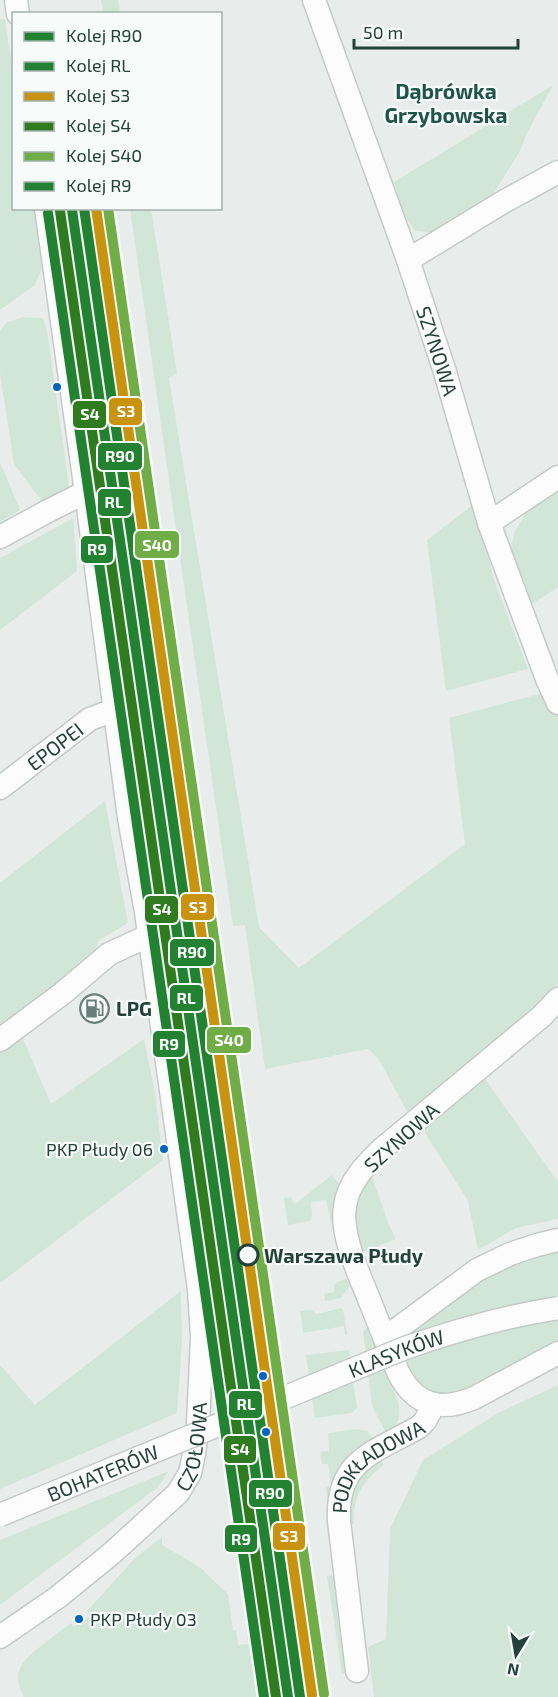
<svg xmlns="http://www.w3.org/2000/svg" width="558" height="1697" font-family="'Exo 2',sans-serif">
<rect width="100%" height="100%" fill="#e8edeb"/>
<g fill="#d1e6d8">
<polygon points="101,0 118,0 120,13 103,13"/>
<polygon points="5,19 13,73 14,208 34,209 42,268 35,285 0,310 0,20"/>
<polygon points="553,85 527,133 520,151 494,193 439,233 415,231 404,215 394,182"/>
<polygon points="58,209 71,209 178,935 175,935 173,917 166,917 165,904 155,905"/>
<polygon points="130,209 151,209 177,373 169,378 259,927 299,968 465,844 449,718 547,692 558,714 558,983 513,1032 409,1115 378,1058 368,1049 265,1069 245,925 233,926"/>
<polygon points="24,317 43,318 47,330 70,493 44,504 14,464 0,373 0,331 6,323"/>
<polygon points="0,462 20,510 0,522"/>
<polygon points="558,488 558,587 529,606 511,547 515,531 530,506"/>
<polygon points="474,504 495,583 528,669 446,691 427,540"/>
<polygon points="73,518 77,571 0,630 0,558"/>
<polygon points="105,801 128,923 98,941 95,961 0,1031 0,883"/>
<polygon points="162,917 163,923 168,922 171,945 173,945 206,1187 198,1189 201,1208 209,1207 213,1236 208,1237 217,1296 210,1297 157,918"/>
<polygon points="21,1034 51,1104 144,1039 155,1093 163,1160 0,1283 0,1050"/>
<polygon points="483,1076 558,1182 558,1219 516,1228 478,1250 468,1201 425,1133 425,1123"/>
<polygon points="370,1171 389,1225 396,1239 356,1255 354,1214 359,1179"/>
<polygon points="332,1175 341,1186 338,1246 336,1244 326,1200 311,1202 312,1216 310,1221 288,1225 284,1198 291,1197 295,1204"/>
<path d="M558 1251V1343C534 1355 511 1367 487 1380 478 1384 467 1392 458 1394 437 1396 421 1389 410 1371 402 1358 409 1340 417 1328 444 1308 471 1286 501 1270 519 1261 539 1256 558 1251Z"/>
<polygon points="349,1278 352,1285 350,1286 341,1298 325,1301 324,1294 334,1292 334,1285 337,1282"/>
<polygon points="181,1291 182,1342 177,1413 0,1489 0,1365 35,1405"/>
<polygon points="341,1308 343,1309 347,1334 345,1335 344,1326 303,1333 300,1311 311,1310 317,1314"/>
<polygon points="225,1315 229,1344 221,1346 223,1366 218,1366 220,1331 219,1316"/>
<path d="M369 1325 399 1405C401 1419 397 1426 387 1435L372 1406 363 1332Z"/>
<polygon points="349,1350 357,1408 351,1413 315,1418 306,1355"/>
<polygon points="558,1385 558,1697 374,1697 368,1647 386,1639 390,1529 423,1460 498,1413"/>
<polygon points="356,1429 367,1431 375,1441 347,1461 349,1673 342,1674 327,1576 335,1575 326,1487 331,1486 328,1464 322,1464 320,1452 329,1451 328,1433"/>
<path d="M380 1459 384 1465C363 1480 352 1498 354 1524L347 1525C345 1496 358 1476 380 1459Z"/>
<polygon points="169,1471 158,1487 0,1605 0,1540"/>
<path d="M251 1493V1496L245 1497 249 1519H253L262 1584 273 1583 290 1697H24C9 1671 25 1658 45 1643 53 1636 62 1630 71 1623L74 1627 90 1616 87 1611 134 1559 162 1537V1545L198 1566 228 1594 233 1631 236 1630 238 1645 248 1644 246 1629H259L255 1607 248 1590 236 1495Z"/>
</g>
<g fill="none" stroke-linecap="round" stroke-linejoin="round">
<defs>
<g id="minor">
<polyline points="16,0 18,14"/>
<path id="s1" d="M314 0 408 260 444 369 489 523 547 679 558 703"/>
<polyline points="408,260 505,201 558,172"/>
<polyline points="489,523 558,477"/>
<polyline points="0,537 48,511 86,492"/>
<path id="s2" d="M0 788 90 719 114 710"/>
<path d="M558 999 542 1016 382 1149C366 1164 348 1183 345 1206 340 1236 360 1276 371 1304 380 1327 389 1349 398 1372 415 1406 441 1412 474 1398L558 1353"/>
<polyline points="0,1040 63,993 109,954 150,935"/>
<polyline points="385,1338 477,1270 510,1254 537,1245 558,1240"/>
<path id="s3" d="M0 1637 58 1597 111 1554 178 1493 190 1473 194 1454 198 1423 202 1337 199 1289 179 1148 146 912 129 818 86 492 46 208"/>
<path id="s4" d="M357 1671 339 1521C336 1460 373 1453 419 1427L425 1421 434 1404"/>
</g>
</defs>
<use href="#minor" stroke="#c5cac8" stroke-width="25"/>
<use href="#minor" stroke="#fcfcfc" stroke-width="22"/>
<defs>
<g id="minor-bridge">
<path id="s5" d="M0 1515 405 1348C454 1331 506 1316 558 1308"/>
</g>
</defs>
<use href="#minor-bridge" stroke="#c5cac8" stroke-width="25" stroke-linecap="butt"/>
<use href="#minor-bridge" stroke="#fcfcfc" stroke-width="22"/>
<defs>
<polyline id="rail-1" points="84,208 300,1697"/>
<polyline id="rail-2" points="72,210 288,1697"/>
<polyline id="rail-3" points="96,208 312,1695"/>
<polyline id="rail-4" points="60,211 276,1697"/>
<polyline id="rail-5" points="108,208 324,1694"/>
<polyline id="rail-6" points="48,213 264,1697"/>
</defs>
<use href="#rail-1" stroke="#f7fbf9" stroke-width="15"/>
<use href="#rail-2" stroke="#f7fbf9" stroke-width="15"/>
<use href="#rail-3" stroke="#f7fbf9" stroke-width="15"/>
<use href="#rail-4" stroke="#f7fbf9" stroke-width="15"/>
<use href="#rail-5" stroke="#f7fbf9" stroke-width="15"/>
<use href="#rail-6" stroke="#f7fbf9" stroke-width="15"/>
<use href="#rail-1" stroke="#238132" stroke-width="10"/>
<use href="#rail-2" stroke="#238132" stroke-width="10"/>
<use href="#rail-3" stroke="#c8930e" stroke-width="10"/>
<use href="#rail-4" stroke="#2f7b20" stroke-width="10"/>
<use href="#rail-5" stroke="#70ad46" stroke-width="10"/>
<use href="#rail-6" stroke="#238132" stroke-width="10"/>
</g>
<defs>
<symbol id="fuel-ring" viewBox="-11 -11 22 22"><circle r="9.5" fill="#f7fbf9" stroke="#697e78" stroke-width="1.5"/><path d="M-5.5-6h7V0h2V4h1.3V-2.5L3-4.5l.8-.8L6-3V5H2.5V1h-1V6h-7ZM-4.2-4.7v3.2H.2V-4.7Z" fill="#697e78"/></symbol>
</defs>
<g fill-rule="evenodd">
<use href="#fuel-ring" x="78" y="992" width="33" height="33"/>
</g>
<g fill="#0065bd" stroke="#f7fbf9" stroke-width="2">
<circle cx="57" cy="387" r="5"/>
<circle cx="164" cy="1149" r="5"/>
<circle cx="263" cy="1376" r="5"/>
<circle cx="266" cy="1432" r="5"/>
<circle cx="79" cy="1619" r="5"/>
</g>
<circle fill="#f7fbf9" stroke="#24423a" stroke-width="3" cx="248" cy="1255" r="10"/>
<g text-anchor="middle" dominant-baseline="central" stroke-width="4.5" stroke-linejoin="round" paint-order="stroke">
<g font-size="18" fill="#24423a" stroke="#f7fbf9" text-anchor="end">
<text x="153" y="1149">PKP Płudy 06</text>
<text x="90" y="1619" text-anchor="start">PKP Płudy 03</text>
</g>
<g font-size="20" fill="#24423a" stroke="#f7fbf9">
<text stroke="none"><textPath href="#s1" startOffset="372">SZYNOWA</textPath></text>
<text stroke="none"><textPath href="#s2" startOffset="69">EPOPEI</textPath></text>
<text transform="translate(401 1137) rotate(-42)">SZYNOWA</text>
<text stroke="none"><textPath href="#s5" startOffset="428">KLASYKÓW</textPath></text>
<text stroke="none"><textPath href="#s3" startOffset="279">CZOŁOWA</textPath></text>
<text stroke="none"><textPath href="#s4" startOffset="224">PODKŁADOWA</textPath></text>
<text stroke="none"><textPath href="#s5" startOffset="111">BOHATERÓW</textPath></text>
</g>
<g font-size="20" font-weight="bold" fill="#24423a" stroke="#f7fbf9" text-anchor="start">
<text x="116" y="1008">LPG</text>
</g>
<g font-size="20" font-weight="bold" fill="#24423a" stroke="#f7fbf9" text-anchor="start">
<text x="264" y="1255">Warszawa Płudy</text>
</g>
<g font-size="21" font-weight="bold" fill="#1f5548" stroke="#f7fbf9">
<text x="446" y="90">Dąbrówka<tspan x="446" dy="24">Grzybowska</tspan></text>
</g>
</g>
<g stroke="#f7fbf9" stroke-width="2">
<rect x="108" y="397" width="35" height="29" rx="6" fill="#c8930e"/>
<rect x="72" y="400" width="35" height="29" rx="6" fill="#2f7b20"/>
<rect x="97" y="442" width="46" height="29" rx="6" fill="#238132"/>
<rect x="97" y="488" width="35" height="29" rx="6" fill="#238132"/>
<rect x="134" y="530" width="46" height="29" rx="6" fill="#70ad46"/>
<rect x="80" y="535" width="34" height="29" rx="6" fill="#238132"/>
<rect x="180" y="893" width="35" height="28" rx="6" fill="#c8930e"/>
<rect x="144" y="895" width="35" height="29" rx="6" fill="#2f7b20"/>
<rect x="169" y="938" width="46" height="29" rx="6" fill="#238132"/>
<rect x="169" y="984" width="35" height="28" rx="6" fill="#238132"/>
<rect x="206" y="1026" width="46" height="28" rx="6" fill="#70ad46"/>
<rect x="152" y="1030" width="34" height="28" rx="6" fill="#238132"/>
<rect x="228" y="1390" width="35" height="29" rx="6" fill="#238132"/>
<rect x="223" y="1435" width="34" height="29" rx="6" fill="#2f7b20"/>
<rect x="248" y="1479" width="45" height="29" rx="6" fill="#238132"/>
<rect x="272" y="1522" width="34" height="29" rx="6" fill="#c8930e"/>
<rect x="224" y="1524" width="34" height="29" rx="6" fill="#238132"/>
</g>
<g font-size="16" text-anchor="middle" font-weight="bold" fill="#fff">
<text x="126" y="417">S3</text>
<text x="90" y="420">S4</text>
<text x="120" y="462">R90</text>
<text x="114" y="508">RL</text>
<text x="157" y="551">S40</text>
<text x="97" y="555">R9</text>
<text x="198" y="913">S3</text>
<text x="162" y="915">S4</text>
<text x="192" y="958">R90</text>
<text x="186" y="1004">RL</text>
<text x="229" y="1046">S40</text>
<text x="169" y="1050">R9</text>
<text x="246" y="1410">RL</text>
<text x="240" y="1455">S4</text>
<text x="270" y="1499">R90</text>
<text x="289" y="1542">S3</text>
<text x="241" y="1545">R9</text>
</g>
<rect x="12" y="12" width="210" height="198" fill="#f7fbf9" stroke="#a3b1ad" stroke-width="1.5"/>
<rect x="24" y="32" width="30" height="9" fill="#238132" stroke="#a3b1ad" stroke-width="1.5"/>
<text x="66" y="42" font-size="18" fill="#24423a">Kolej R90</text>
<rect x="24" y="62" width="30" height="9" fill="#238132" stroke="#a3b1ad" stroke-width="1.5"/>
<text x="66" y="72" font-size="18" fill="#24423a">Kolej RL</text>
<rect x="24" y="92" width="30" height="9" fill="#c8930e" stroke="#a3b1ad" stroke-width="1.5"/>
<text x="66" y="102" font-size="18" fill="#24423a">Kolej S3</text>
<rect x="24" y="122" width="30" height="9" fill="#2f7b20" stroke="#a3b1ad" stroke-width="1.5"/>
<text x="66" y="132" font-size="18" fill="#24423a">Kolej S4</text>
<rect x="24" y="152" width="30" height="9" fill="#70ad46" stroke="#a3b1ad" stroke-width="1.5"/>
<text x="66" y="162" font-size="18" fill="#24423a">Kolej S40</text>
<rect x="24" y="182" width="30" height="9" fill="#238132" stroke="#a3b1ad" stroke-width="1.5"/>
<text x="66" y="192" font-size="18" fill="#24423a">Kolej R9</text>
<g transform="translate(516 1655) rotate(191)" stroke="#f7fbf9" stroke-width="4.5" paint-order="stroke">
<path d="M0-4.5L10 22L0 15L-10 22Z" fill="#24423a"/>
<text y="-9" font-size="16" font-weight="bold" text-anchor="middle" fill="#24423a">N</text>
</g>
<path d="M354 39v9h164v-9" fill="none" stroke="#24423a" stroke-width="3"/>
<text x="363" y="39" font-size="18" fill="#24423a" stroke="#f7fbf9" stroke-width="4.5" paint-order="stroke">50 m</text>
</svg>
